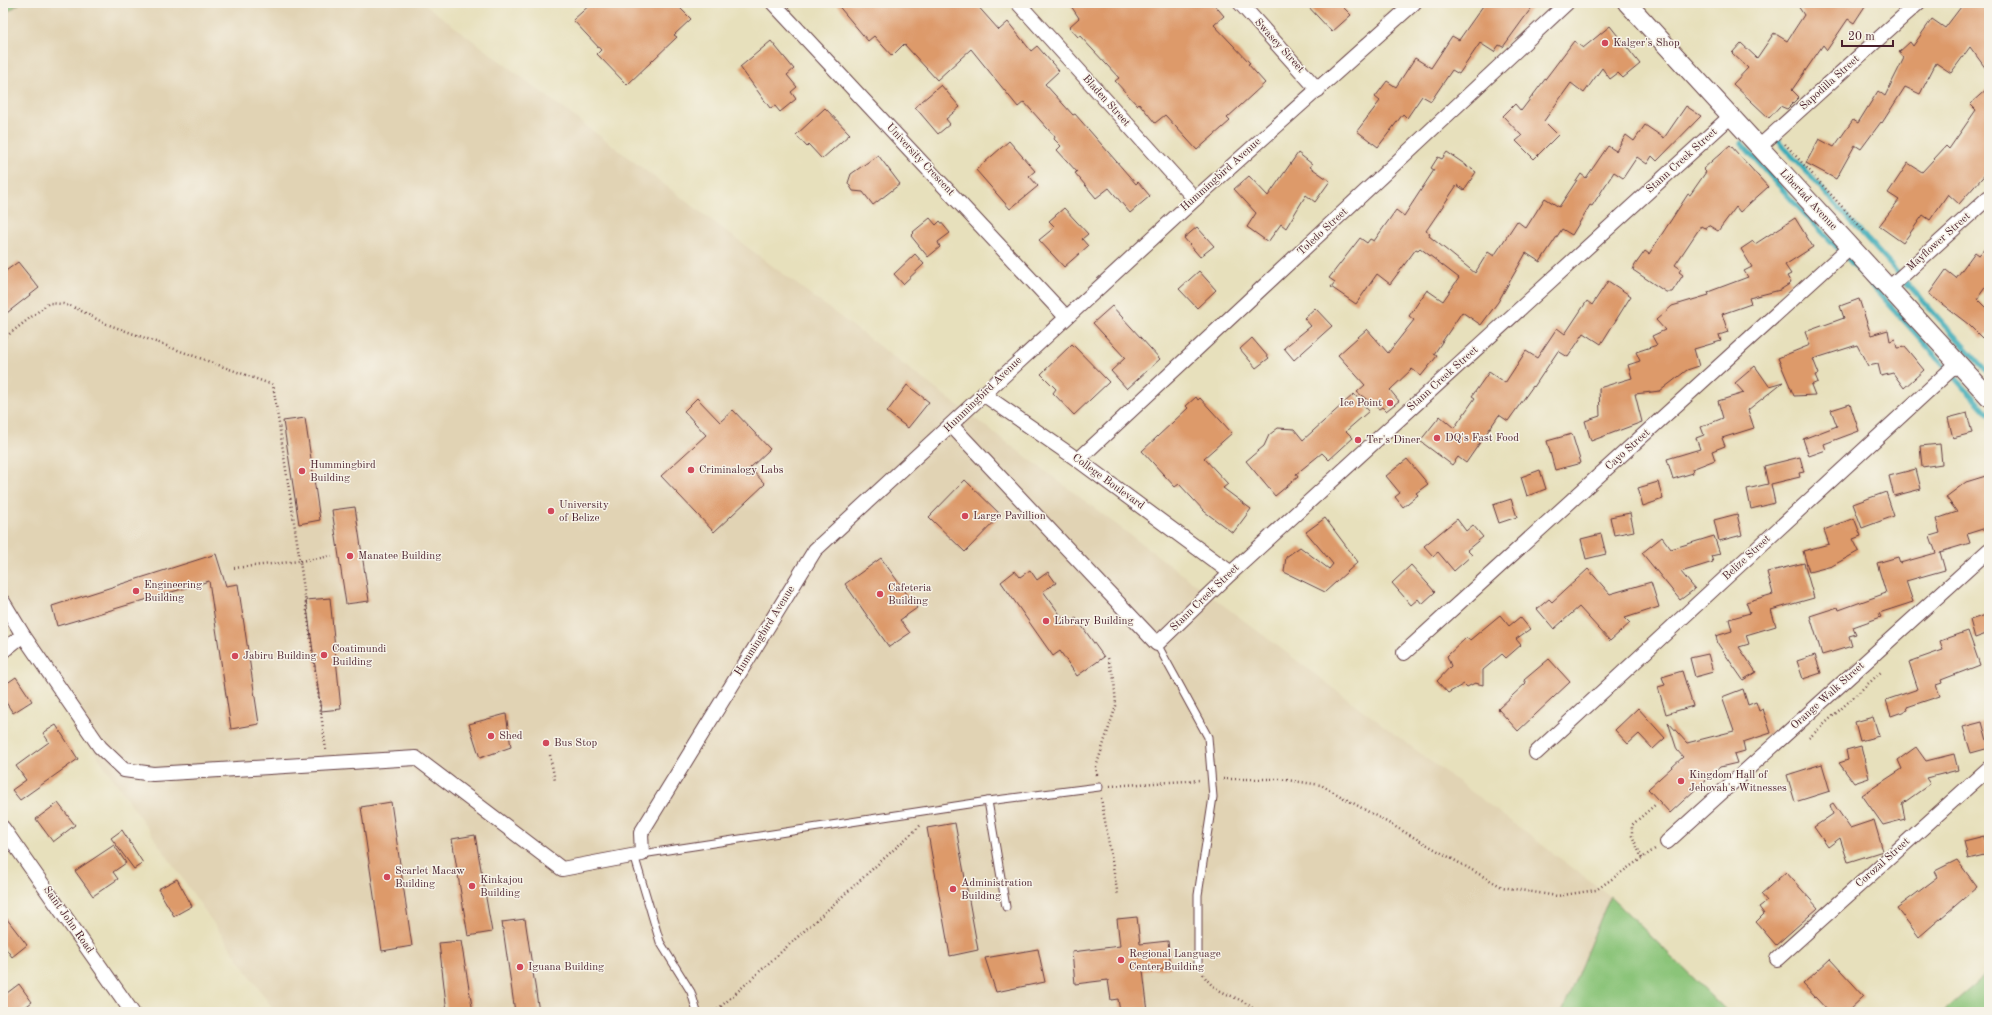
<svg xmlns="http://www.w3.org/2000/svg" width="1992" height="1015" font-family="'Old Standard TT',serif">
<rect width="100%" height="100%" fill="#f7f3e8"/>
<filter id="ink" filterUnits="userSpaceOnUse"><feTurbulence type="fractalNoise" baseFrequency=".025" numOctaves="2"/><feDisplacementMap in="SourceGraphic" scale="8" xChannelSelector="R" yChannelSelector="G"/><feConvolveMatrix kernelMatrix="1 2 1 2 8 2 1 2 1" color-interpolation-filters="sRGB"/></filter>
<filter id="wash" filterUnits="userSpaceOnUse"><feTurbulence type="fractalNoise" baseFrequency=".012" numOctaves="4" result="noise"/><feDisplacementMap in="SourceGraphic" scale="16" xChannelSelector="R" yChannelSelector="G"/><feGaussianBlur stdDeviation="0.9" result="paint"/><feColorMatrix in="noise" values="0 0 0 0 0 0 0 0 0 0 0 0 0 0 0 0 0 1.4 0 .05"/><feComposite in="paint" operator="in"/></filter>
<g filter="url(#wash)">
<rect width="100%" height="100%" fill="#e7e0bc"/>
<polygon fill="#e1d3b4" points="20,3 423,3 1610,896 1562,1012 275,1012 3,620 3,15"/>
<g fill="#8bc479" stroke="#6a7252">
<polygon points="3,3 20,3 3,15"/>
<polygon points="1610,896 1728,1012 1562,1012"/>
<polygon points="1989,972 1989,1012 1943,1012"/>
</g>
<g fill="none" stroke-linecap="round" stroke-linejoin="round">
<g stroke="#3cacb8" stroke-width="5">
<polyline points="1774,136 1989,374"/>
<polyline points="1741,143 1798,207 1850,261 1989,415"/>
<polyline points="1985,1012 1989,1009"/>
</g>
</g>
<g id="blocks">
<g fill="#dd9a6b">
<polygon points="592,3 675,3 691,19 674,35 677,37 627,85 597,54 601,50 573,20"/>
<polygon points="836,3 975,3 999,30 1008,22 1031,51 1037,46 1059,71 1045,84 1073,115 1075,114 1136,184 1138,182 1150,196 1130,213 1109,188 1096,198 1075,173 1077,172 1057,150 1061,146 1054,139 1055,137 1024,102 1018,107 971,49 937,80 904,44 892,56 874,36 868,41"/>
<polygon points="1069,3 1213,3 1224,16 1214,25 1250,63 1248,64 1265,83 1227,118 1230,121 1197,150 1165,115 1155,123 1139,103 1137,105 1115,81 1119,78 1080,36 1078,37 1069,27 1079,18"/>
<polygon points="1305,3 1339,3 1351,15 1332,32"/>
<polygon points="1485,3 1535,3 1503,47 1499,45 1494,52 1480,43 1459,74 1452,70 1431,101 1422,96 1407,118 1403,114 1378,147 1357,131 1380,101 1375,97 1387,81 1396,87 1415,58 1431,68 1452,36 1459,40"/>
<polygon points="1796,3 1867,3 1854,23 1848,19 1827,50 1823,45 1792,90 1799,97 1787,109 1780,106 1769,118 1733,84 1748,68 1732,53 1741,43 1757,58 1774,33 1787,41 1804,15"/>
<polygon points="1964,3 1989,3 1989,73 1970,47 1951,73 1936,63 1920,94 1905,87 1882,123 1881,122 1861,149 1855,145 1836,179 1806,163 1819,139 1834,147 1853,120 1858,123 1878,91 1885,96 1904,58 1899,52 1910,42 1913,46 1932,19 1945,28"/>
<polygon points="1610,26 1640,64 1623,78 1618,73 1610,79 1602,68 1584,93 1571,83 1544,121 1558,135 1534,159 1516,141 1522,136 1503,116 1515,104 1521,111 1574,41 1583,48"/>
<polygon points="771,41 794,69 787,75 797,87 791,92 796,99 780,112 775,106 770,108 740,67"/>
<polygon points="941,85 960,107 946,119 950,124 938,134 915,107"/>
<polygon points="1989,87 1989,170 1959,204 1948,194 1930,220 1923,215 1903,243 1879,226 1899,200 1888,193 1908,163 1922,172 1946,146 1949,149 1976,110 1970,104"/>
<polygon points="1686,106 1701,116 1657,161 1652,156 1647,164 1637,157 1623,178 1614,172 1592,206 1590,205 1572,235 1562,229 1540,262 1526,253 1498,302 1481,325 1462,312 1434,354 1437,356 1421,376 1412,369 1390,390 1399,401 1386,411 1382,407 1379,409 1357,392 1365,385 1338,355 1367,329 1388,353 1414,320 1409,316 1427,290 1443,301 1459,278 1420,248 1418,250 1416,249 1390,284 1377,274 1356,304 1331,287 1335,282 1329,278 1360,238 1367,243 1370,239 1374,241 1396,210 1404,216 1434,170 1431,168 1438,157 1442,159 1447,152 1476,172 1464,190 1457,185 1426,231 1430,234 1429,236 1475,273 1488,252 1494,256 1517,221 1526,228 1545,198 1559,207 1581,174 1586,178 1608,146 1616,151 1626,135 1634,141 1645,125 1664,138"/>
<polygon points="825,108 850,134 822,159 809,145 807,147 796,135"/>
<polygon points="1009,141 1035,171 1029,176 1038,186 1010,209 976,170"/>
<polygon points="1730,145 1768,187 1740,212 1736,207 1718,231 1708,225 1706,229 1701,226 1675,265 1681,269 1679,272 1683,275 1672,292 1666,292 1633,270 1635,265 1645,251 1649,254 1688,194 1690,195 1706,172 1703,169"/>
<polygon points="1298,153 1312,164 1310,167 1330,181 1315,202 1306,195 1286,228 1281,224 1268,242 1247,227 1256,213 1234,189 1249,176 1268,196"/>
<polygon points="878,155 900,184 873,205 863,192 853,191 848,183 851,174"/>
<polygon points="1064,208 1088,234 1082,239 1088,246 1064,267 1039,240 1055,227 1049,221"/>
<polygon points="930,218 936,225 940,221 950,233 938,242 940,247 928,257 911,236 914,233 913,232"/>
<polygon points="1795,218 1813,247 1785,265 1791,274 1787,276 1791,283 1780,290 1749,298 1751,304 1722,314 1728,332 1719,335 1721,341 1694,349 1699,366 1687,370 1660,391 1635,394 1642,422 1591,441 1585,421 1600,416 1599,388 1632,378 1628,365 1640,361 1636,352 1657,345 1652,336 1665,330 1656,320 1672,306 1709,295 1708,292 1748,277 1744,271 1752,267 1741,249 1753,241 1755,244"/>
<polygon points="1197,227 1214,246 1200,257 1184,238"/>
<polygon points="1989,244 1989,282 1977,299 1989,311 1989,331 1982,338 1968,324 1929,294 1946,270 1956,278 1975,252 1979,255"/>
<polygon points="915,254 924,264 903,284 894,274"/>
<polygon points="18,262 39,288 3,316 3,273"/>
<polygon points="1199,271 1216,290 1197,308 1179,289"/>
<polygon points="1608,281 1631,296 1601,344 1584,333 1568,357 1558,351 1534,387 1533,386 1508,421 1499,415 1466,463 1458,457 1452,465 1420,441 1440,416 1454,428 1475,398 1472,396 1489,372 1505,383 1526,351 1537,358 1557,328 1565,334 1587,301 1592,305"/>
<polygon points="1859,299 1871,335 1888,330 1890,341 1895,339 1897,348 1905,347 1924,370 1904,388 1893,373 1881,376 1878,364 1868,366 1857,345 1813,359 1819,374 1815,375 1818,382 1811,385 1815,395 1794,396 1778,358 1810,345 1805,332 1844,318 1840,306"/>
<polygon points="1112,306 1160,359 1127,389 1111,371 1125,358 1093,323"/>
<polygon points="1315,308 1332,326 1294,360 1284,348 1311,326 1304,318"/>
<polygon points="1252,338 1269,358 1256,368 1240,349"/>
<polygon points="1072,344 1109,382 1074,415 1053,393 1056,389 1041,374"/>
<polygon points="1755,366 1769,386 1783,382 1748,410 1754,428 1722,438 1725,446 1712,451 1715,460 1692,469 1693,473 1673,479 1667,459 1700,449 1696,438 1704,435 1701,427 1723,418 1718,401 1744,393 1735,383"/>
<polygon points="907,385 929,402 908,428 887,412"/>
<polygon points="1354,394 1369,411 1346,431 1353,438 1329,460 1322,453 1296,474 1298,477 1275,496 1246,461 1264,446 1269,435 1278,428 1294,429 1303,440"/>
<polygon points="1196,397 1198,400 1200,398 1232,433 1204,458 1228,484 1223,488 1251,509 1233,533 1205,512 1179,484 1175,487 1142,451 1188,408 1186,406"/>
<polygon points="697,398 720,422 733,410 770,449 750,468 765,484 714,532 661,476 706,435 684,411"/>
<polygon points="1850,404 1859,431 1824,444 1826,450 1809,456 1803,439 1837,426 1831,410"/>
<polygon points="1967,413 1972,433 1953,438 1948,418"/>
<polygon points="305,418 320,520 299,524 283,421"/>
<polygon points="1572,434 1581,463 1555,470 1547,441"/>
<polygon points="1940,444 1942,464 1922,467 1920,446"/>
<polygon points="1800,457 1804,472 1799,473 1800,477 1771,484 1775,503 1751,509 1747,489 1768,484 1764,466"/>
<polygon points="1407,459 1428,484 1416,493 1418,495 1403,507 1395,497 1400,493 1386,476"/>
<polygon points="1916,469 1921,489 1894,496 1889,476"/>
<polygon points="1540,470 1546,489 1527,496 1521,477"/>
<polygon points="1989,475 1989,527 1967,534 1970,543 1940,552 1945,570 1906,581 1913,602 1879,613 1881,617 1853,627 1856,634 1849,636 1852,646 1822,655 1810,616 1838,607 1839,610 1886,593 1877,563 1898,557 1900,563 1936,553 1930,536 1940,533 1936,519 1957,512 1946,497 1966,482"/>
<polygon points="965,480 1001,515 965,552 929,517"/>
<polygon points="1658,482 1663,499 1643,506 1638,488"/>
<polygon points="1886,492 1894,516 1862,528 1853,504"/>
<polygon points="1511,499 1517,517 1499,523 1493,505"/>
<polygon points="355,507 369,601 346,604 332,510"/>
<polygon points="1630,513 1634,531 1614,535 1610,517"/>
<polygon points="1737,514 1742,535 1719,541 1714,520"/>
<polygon points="1325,518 1358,562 1325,592 1284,572 1286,557 1300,547 1329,569 1333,564 1306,532"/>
<polygon points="1854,518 1861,536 1853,539 1859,551 1832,566 1809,572 1803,551 1829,544 1824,530"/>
<polygon points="1457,519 1466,531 1473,525 1483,537 1467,550 1472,555 1454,571 1438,552 1433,556 1424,546"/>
<polygon points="1601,534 1606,554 1586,559 1581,539"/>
<polygon points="1714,536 1720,554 1711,556 1713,562 1681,572 1695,589 1680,600 1642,553 1662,537 1671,549"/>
<polygon points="216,554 226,586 238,584 259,724 231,729 209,581 57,626 52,606"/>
<polygon points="881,558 917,608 900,620 910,633 889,647 845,584"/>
<polygon points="1804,563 1814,598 1771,610 1776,626 1746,635 1749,644 1739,647 1756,672 1743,680 1718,644 1716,636 1732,631 1729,619 1750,613 1746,602 1773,594 1767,572"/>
<polygon points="1411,565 1435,592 1422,604 1418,599 1411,605 1392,583"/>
<polygon points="1588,569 1610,594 1651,582 1659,607 1625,618 1630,623 1610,641 1579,607 1554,629 1537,609 1549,599 1552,602"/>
<polygon points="1030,570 1037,580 1048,572 1056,583 1043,591 1067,624 1076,618 1104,657 1077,676 1060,651 1053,656 1001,582 1015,571 1020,577"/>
<polygon points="330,598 341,709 321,711 306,600"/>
<polygon points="1989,614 1989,633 1975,638 1970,620"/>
<polygon points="1500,615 1509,626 1520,617 1530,629 1516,639 1521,645 1506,658 1502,654 1483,670 1483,685 1475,683 1467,687 1464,684 1448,693 1437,681 1451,666 1447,656 1466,638 1470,640"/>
<polygon points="1968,631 1980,665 1941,680 1942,683 1936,685 1940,696 1907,707 1908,710 1891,716 1886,700 1918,689 1909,662 1943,650 1940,641"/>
<polygon points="1708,654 1713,672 1695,677 1690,658"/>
<polygon points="1815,655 1821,673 1803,679 1797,661"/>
<polygon points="1549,659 1570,682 1518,731 1498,709 1526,683 1524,680"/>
<polygon points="1682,671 1693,706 1666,714 1658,687 1665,685 1662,677"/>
<polygon points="16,677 32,701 13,713 3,698 3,686"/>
<polygon points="1743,689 1748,705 1756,702 1759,711 1763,709 1771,733 1743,742 1745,751 1734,754 1737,763 1720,767 1670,813 1648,789 1683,757 1677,750 1668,722 1687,743 1734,731 1722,697"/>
<polygon points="1638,708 1665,738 1653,749 1639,734 1628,744 1615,730"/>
<polygon points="506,714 511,747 480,758 469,724"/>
<polygon points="1873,717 1879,736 1860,741 1855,722"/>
<polygon points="1982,722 1989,748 1971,753 1963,727"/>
<polygon points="56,725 78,759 20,800 12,790 26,780 16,766 49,742 43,733"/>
<polygon points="1861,746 1869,778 1854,783 1839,763 1848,760 1846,750"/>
<polygon points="1916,747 1926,761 1954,754 1958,770 1926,778 1930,784 1902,804 1905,819 1883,825 1862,795 1902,769 1898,760"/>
<polygon points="1822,764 1830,791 1795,802 1787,775"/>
<polygon points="391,802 412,946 382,951 361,807"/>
<polygon points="58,803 75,825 53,842 36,819"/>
<polygon points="1833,803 1850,828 1874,820 1883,851 1848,862 1840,838 1828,847 1814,827 1833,814 1830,805"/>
<polygon points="955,823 978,950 950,956 927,828"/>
<polygon points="122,830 143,863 134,869 111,838"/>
<polygon points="475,835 492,932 468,936 452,839"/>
<polygon points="1984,836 1988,854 1968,859 1964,841"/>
<polygon points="114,845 126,863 113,872 118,879 93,896 75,871"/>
<polygon points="1957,860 1977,887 1919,937 1897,908 1938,877 1935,871"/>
<polygon points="1786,872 1818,908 1776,945 1756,922 1764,914 1759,907 1767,901 1761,894"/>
<polygon points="177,879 192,906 174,916 158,889"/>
<polygon points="3,914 27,945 12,957 3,945"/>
<polygon points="1137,917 1140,944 1168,941 1171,968 1143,971 1148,1012 1120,1012 1118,999 1111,1000 1108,980 1075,984 1072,952 1120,946 1117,919"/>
<polygon points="525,919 539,1012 515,1012 502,922"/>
<polygon points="461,941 473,1012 447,1012 439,943"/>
<polygon points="1038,949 1045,982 996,992 985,958"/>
<polygon points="1830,959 1864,996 1847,1012 1829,1012 1803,984"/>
<polygon points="19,984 32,1002 19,1012 7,1012 3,1007 3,996"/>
</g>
</g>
</g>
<g filter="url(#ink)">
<use href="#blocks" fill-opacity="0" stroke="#623c41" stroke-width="1"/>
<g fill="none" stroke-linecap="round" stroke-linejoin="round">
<defs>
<g id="service">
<polyline points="1157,644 1208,737 1213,797 1198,895 1198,964"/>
<polyline points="988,801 1006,907"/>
<polyline points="642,854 988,801 1099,787"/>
<polyline points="634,855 660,942 691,992 697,1012"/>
</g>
<g id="minor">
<polyline points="773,3 1066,317"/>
<polyline points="1018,3 1195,199"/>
<polyline points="1240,3 1318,90"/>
<polyline points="1759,147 1918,3"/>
<polyline points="1889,288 1989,197"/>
<polyline points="983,394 1078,460 1231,573"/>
<polyline points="951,425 1157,644 1231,573 1731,116"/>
<polyline points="1078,460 1567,3"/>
<polyline points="3,602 23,635 100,747 124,770 153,774 416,758 562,869 642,854 641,833 815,550 1195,199 1414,3"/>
<polyline points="3,651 23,635"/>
<polyline points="1404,653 1851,246"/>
<polyline points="1536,753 1958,363"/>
<polyline points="3,828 132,1012"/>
<polyline points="1667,842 1989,550"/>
<polyline points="1777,959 1989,768"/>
</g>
<polyline id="tertiary" points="1627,3 1989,397"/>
</defs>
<use href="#service" stroke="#623c41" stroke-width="9"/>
<use href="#minor" stroke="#623c41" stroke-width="16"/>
<use href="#tertiary" stroke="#623c41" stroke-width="20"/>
<g stroke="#623c41" stroke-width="2.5" stroke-dasharray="1 3" stroke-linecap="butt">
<polyline points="1785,144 1864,231"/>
<polyline points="3,339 49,303 63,304 76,308 104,323 273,385 300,561 332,556"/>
<polyline points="234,568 300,561 326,750"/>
<polyline points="1809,738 1881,672"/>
<polyline points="550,755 555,781"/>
<polyline points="1097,775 1096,767 1116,706 1114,679 1108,658"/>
<polyline points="1223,779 1280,779 1321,785 1502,887 1557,896 1596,890 1655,849"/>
<polyline points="1110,786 1200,780"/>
<polyline points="1101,798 1118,896"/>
<polyline points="1642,858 1632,836 1632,825 1656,804"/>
<path d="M1203 974C1216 997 1239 993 1256 1012"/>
<polyline points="715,1012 922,824"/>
</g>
<use href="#service" stroke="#fff" stroke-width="7"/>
<use href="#minor" stroke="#fff" stroke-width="14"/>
<use href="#tertiary" stroke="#fff" stroke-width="18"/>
</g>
</g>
<g fill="#d1495b" stroke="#f7f3e8" stroke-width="1.5">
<circle cx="1605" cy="43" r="4"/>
<circle cx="1390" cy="403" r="4"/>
<circle cx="1437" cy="438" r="4"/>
<circle cx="1358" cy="440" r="4"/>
<circle cx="691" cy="470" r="4"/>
<circle cx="302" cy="471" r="4"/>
<circle cx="551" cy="511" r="4"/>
<circle cx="965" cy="516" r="4"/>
<circle cx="350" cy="556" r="4"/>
<circle cx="136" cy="591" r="4"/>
<circle cx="880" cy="594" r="4"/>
<circle cx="1046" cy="621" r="4"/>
<circle cx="324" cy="655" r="4"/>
<circle cx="235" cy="656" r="4"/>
<circle cx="491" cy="736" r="4"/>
<circle cx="546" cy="743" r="4"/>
<circle cx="1681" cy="781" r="4"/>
<circle cx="387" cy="877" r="4"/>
<circle cx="472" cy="886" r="4"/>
<circle cx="953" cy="889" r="4"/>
<circle cx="1121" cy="960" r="4"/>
<circle cx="520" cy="967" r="4"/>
</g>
<g text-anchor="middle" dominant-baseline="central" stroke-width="3" stroke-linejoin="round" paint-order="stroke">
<g font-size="11" fill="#4a1f2b" stroke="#f7f3e8" text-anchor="start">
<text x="1613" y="43">Kalger's Shop</text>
<text x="1382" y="403" text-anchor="end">Ice Point</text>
<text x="1445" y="438">DQ's Fast Food</text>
<text x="1366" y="440">Ter's Diner</text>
<text x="310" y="465">Hummingbird<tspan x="310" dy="13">Building</tspan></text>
<text x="699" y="470">Criminalogy Labs</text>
<text x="559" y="505">University<tspan x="559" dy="13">of Belize</tspan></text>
<text x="973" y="516">Large Pavillion</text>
<text x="358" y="556">Manatee Building</text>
<text x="144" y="585">Engineering<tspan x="144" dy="13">Building</tspan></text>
<text x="888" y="588">Cafeteria<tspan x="888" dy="13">Building</tspan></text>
<text x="1054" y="621">Library Building</text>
<text x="332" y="649">Coatimundi<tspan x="332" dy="13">Building</tspan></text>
<text x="243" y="656">Jabiru Building</text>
<text x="499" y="736">Shed</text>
<text x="554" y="743">Bus Stop</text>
<text x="1689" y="775">Kingdom Hall of<tspan x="1689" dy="13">Jehovah's Witnesses</tspan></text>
<text x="395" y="871">Scarlet Macaw<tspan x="395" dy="13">Building</tspan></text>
<text x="480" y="880">Kinkajou<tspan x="480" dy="13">Building</tspan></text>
<text x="961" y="883">Administration<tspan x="961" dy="13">Building</tspan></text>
<text x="1129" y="954">Regional Language<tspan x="1129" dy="13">Center Building</tspan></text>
<text x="528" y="967">Iguana Building</text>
</g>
<g font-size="11" fill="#4a1f2b" stroke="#f7f3e8">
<text transform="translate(1279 46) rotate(48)">Swasey Street</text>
<text transform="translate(1830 83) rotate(-42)">Sapodilla Street</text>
<text transform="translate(1106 101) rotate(48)">Bladen Street</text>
<text transform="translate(920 160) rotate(47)">University Crescent</text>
<text transform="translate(1682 161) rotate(-42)">Stann Creek Street</text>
<text transform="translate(1221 175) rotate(-42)">Hummingbird Avenue</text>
<text transform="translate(1808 200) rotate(47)">Libertad Avenue</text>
<text transform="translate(1323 232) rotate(-43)">Toledo Street</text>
<text transform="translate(1939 242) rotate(-42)">Mayflower Street</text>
<text transform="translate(1443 379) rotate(-42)">Stann Creek Street</text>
<text transform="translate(983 395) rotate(-44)">Hummingbird Avenue</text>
<text transform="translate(1628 450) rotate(-42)">Cayo Street</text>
<text transform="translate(1108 482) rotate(36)">College Boulevard</text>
<text transform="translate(1747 558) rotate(-43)">Belize Street</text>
<text transform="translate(1205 598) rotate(-44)">Stann Creek Street</text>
<text transform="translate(765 631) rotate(-58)">Hummingbird Avenue</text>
<text transform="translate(1828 696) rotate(-42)">Orange Walk Street</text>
<text transform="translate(1883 863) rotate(-42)">Corozal Street</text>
<text transform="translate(68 920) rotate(55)">Saint John Road</text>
</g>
</g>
<rect width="1992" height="1015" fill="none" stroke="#f7f3e8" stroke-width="16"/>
<path d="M1842 40v6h51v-6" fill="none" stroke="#4a1f2b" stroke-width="2"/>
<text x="1848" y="40" font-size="12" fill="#4a1f2b" stroke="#f7f3e8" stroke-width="3" paint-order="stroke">20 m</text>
</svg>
